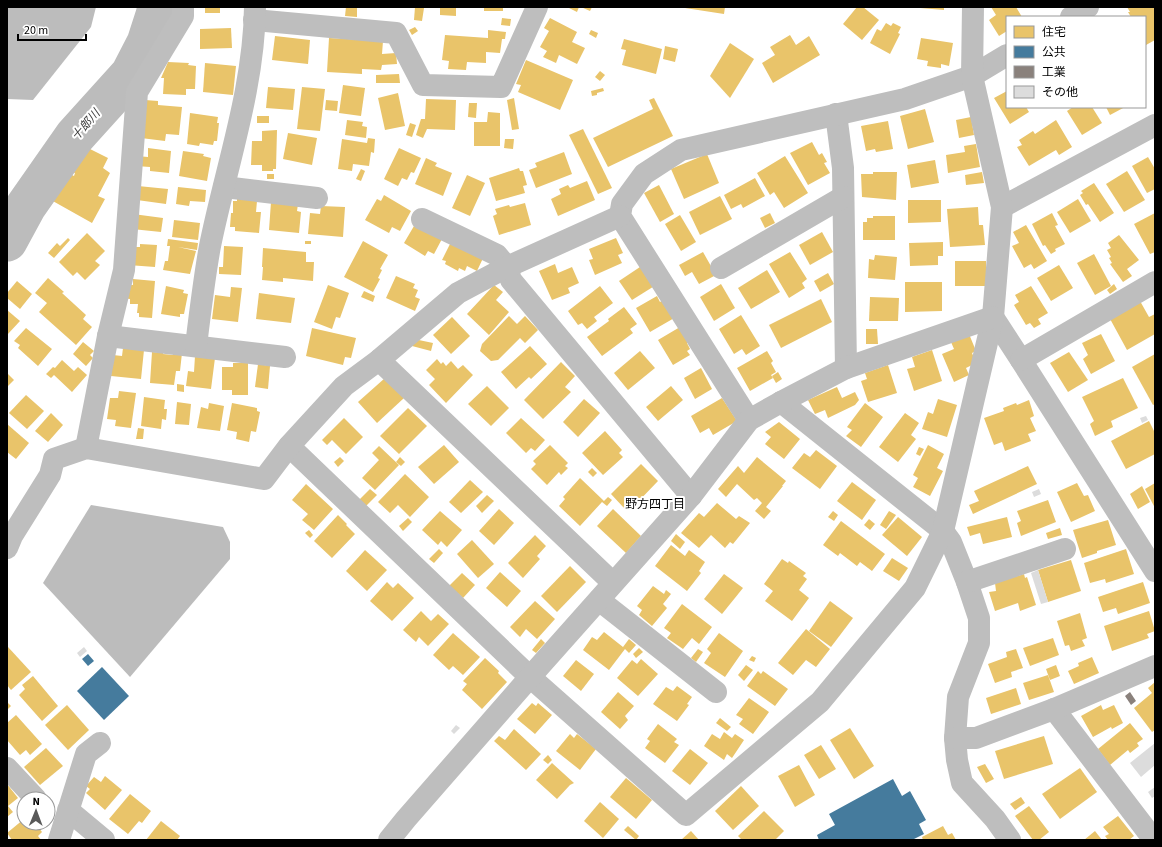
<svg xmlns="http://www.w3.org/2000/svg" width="1162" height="847" font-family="'Source Sans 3','Noto Sans JP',sans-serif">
<rect width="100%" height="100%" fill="#fff"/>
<g fill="#bcbcbc">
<polygon points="7,7 96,7 91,27 33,100 7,99"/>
<polygon points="91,505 223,527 230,542 230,559 130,677 43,583"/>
</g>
<g fill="#e9c46a">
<rect x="205" y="7" width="15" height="6"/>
<polygon points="346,7 357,7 357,17 345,16"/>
<polygon points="415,7 424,8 422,21 414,20"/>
<polygon points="440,7 456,7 456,16 440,15"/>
<rect x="484" y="7" width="19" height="4"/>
<polygon points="567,7 579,7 577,12"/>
<polygon points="581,7 592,7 590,11"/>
<polygon points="685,7 725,7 724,14 685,8"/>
<polygon points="857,7 863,7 879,20 862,40 843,24"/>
<polygon points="920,7 944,7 944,10 920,8"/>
<polygon points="991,7 1016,7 1022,17 1007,17 1007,31 999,36 989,20 996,15"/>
<polygon points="1127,7 1155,7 1155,40 1146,45 1145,17 1131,17 1128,12 1130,12"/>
<polygon points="502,18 511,19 510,26 501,25"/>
<polygon points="550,18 577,32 572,42 585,48 577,64 559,55 556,63 543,57 547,51 540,47 549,31 544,28"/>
<polygon points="886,23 891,26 893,23 901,27 898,33 900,34 890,54 870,43 877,29 881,31"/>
<polygon points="415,27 418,31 412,35 409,30"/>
<polygon points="231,28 232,48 200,49 200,29"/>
<polygon points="488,30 506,32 505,39 502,39 500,53 486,52 486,63 467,62 466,70 448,69 449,61 442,60 445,35 488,38"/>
<polygon points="591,30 598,33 596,38 589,34"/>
<polygon points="790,35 796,45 809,36 820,55 773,83 762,63 775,55 770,47"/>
<polygon points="275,36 310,40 308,64 272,60"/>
<polygon points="329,38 383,41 382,54 396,53 397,64 382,65 381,70 362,69 362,74 327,72"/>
<polygon points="921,38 953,43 949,66 941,64 941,68 927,66 928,61 917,59"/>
<polygon points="624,39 662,49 656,74 622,65 626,50 621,49"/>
<polygon points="730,43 754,59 730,98 710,76"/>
<polygon points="665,46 678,49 675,62 663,59"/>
<polygon points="526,60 573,80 560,110 518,92 521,85 516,84"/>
<polygon points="168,62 189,63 188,65 196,66 195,89 186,89 186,95 163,94 164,78 161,78"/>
<polygon points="205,63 236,66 233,95 203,92"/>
<polygon points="600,71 605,75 600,81 595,77"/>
<polygon points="399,74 400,83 376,83 376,75"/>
<polygon points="343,85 365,88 361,116 339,113"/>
<polygon points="268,87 295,89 293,110 266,108"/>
<polygon points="302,87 325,89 320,131 297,129"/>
<polygon points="603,88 604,91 597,93 597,95 592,96 591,91"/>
<polygon points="1007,91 1007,107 1026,107 1029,112 1010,124 994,98"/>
<polygon points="398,93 405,126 385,130 378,98"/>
<polygon points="514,98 519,129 512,130 507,100"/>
<polygon points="654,98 673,136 608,167 593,138 653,109 649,100"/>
<polygon points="426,99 456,100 455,130 427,129 423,138 416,135 421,119 425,119"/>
<polygon points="145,100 158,101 158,105 182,107 179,135 166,134 165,141 141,138"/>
<polygon points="326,100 338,101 337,111 325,110"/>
<polygon points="469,103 477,103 476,118 468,117"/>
<polygon points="1073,107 1092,107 1102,123 1082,135 1067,111"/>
<polygon points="1106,107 1125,107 1110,115"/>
<polygon points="925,109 934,142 908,149 900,116"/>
<polygon points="488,112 500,113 500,146 474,146 474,122 487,122"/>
<polygon points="190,113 218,117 217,123 219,123 217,141 214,141 213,145 200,143 199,146 187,144"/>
<rect x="257" y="116" width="12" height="7"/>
<polygon points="971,117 974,135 959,138 956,120"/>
<polygon points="347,120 363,122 362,126 367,127 366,138 345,135"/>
<polygon points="1056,120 1072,147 1059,155 1056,150 1029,166 1017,147 1022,145 1019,140 1033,131 1035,134"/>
<polygon points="888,121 893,149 876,152 875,149 866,151 861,126"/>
<polygon points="410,123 416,125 412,137 406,135"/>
<polygon points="583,129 612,188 598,194 569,135"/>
<polygon points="277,130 276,169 273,169 273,171 262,171 262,165 251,165 252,141 262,141 262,131"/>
<polygon points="288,133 317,138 312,165 283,159"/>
<polygon points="368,138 375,139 374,153 371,152 369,166 353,164 352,171 338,169 342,139 367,143"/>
<polygon points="505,139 514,139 513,149 504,148"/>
<polygon points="812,142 819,155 822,153 827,162 824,163 830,173 808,185 790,153"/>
<polygon points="976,144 980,167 948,173 946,155 965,152 964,146"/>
<polygon points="86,147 108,158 103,168 110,173 98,196 105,199 92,223 51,200 66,172 74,176 75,173 72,172"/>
<polygon points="148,148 171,151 169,173 150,171 150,167 136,166 137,156 148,157"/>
<polygon points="399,148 421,158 414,173 411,172 407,180 402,178 398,186 384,179"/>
<polygon points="183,151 204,154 203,156 211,158 207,181 179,176"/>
<polygon points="564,152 572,174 536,188 529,170 537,167 535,163"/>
<polygon points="707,154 719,183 684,199 671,169"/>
<polygon points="785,156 808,193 784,208 774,192 770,195 757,173"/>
<polygon points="1148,157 1155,169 1155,189 1147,193 1132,166"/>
<polygon points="426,158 437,163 435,166 452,173 443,196 415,184"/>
<polygon points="935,160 939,183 911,188 907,165"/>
<polygon points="519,168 520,171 523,171 527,185 523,186 525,193 496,201 489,178"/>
<polygon points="361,169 365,171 361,181 356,179"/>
<polygon points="1127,171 1145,200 1124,212 1106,184"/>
<polygon points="873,172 897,172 896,200 862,197 861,174 873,174"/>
<polygon points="982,172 984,183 966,185 965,175"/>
<rect x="267" y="174" width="7" height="5"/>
<polygon points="467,175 485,183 470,216 452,208"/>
<polygon points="755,178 765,196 743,208 741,204 731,209 724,195"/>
<polygon points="587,181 595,200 558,216 551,199 561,194 559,189 568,185 570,188"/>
<polygon points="1094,183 1114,213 1100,222 1088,204 1086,205 1080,195 1083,193 1081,191"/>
<polygon points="659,185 674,214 660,222 644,193"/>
<polygon points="138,186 168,189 166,204 137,200"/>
<polygon points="178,187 206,190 205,202 190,201 189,206 176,204"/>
<polygon points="384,195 411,211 400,231 392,227 389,233 365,220 377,199 381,201"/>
<polygon points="720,196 732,219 700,235 689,212"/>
<polygon points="237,198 257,201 256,212 261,212 259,233 235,231 235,227 230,227 231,213 233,213 233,201 237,201"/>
<polygon points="1078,199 1091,221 1070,233 1057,212"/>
<polygon points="908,200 941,200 941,222 908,223"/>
<polygon points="271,202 298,204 297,211 301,212 299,233 269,230"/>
<polygon points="525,203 531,225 499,235 493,216 497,214 495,209 509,205 510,207"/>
<polygon points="321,206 345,207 343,237 308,234 310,213 320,214"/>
<polygon points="978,207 979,225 983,225 985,245 950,247 947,209"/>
<polygon points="770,213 775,223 765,228 760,218"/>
<polygon points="1052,213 1058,225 1055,226 1065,244 1055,249 1056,251 1051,254 1045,245 1043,246 1032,224"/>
<polygon points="1155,213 1155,252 1150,254 1134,224"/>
<polygon points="133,214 163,218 161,232 132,229"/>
<polygon points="680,215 696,242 681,251 665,224"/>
<polygon points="873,216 895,216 895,240 863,240 863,222 867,222 867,218 873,218"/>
<polygon points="174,220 200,223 198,240 172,237"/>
<polygon points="1026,225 1047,261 1034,269 1031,264 1024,268 1012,246 1019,243 1013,232"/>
<polygon points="414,226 443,237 434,254 428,251 425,256 404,243"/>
<polygon points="822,232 833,252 810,265 799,245"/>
<polygon points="87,233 105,251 95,261 100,265 85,280 77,272 73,276 59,262"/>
<polygon points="1119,235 1139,260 1127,269 1132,276 1123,282 1110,264 1112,263 1109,258 1111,257 1107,250 1111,248 1108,243"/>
<polygon points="68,238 70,240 54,258 48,253 57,243 60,246"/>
<polygon points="616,238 623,253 618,255 622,263 595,275 589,260 593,259 589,249"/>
<polygon points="168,239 198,243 197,250 178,247 196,251 190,274 163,270 165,261 168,261 170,246 167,246"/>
<polygon points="452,240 484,256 477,271 467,266 465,271 459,268 458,271 445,264 446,261 442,260"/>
<rect x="305" y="241" width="6" height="3"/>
<polygon points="363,241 388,255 380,269 382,270 378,278 380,279 373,292 344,277"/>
<polygon points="943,242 943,256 938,256 938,265 910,266 909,243"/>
<polygon points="140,244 157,245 155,267 128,265 129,247 140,247"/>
<polygon points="224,246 243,247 241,275 219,274 219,267 223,267"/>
<polygon points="263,248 306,252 306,262 314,262 313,281 283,278 283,282 262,280 263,267 262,267"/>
<polygon points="703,252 716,275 699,284 692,272 685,276 679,265"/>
<polygon points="790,252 807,279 802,283 805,288 789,298 769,264"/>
<polygon points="1094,254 1111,286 1095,295 1077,263"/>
<polygon points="875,255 897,257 895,280 868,278 869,259 874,260"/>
<rect x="955" y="261" width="31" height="25"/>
<polygon points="555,264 558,273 572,267 579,283 568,288 570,293 552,300 539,271"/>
<polygon points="643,265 656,285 632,300 619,281"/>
<polygon points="1059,265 1073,288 1051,301 1037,278"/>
<polygon points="767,270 780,292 751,309 738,288"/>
<polygon points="828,273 834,284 820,292 814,281"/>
<polygon points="396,276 415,284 413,288 418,290 415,297 420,299 415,311 386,298"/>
<polygon points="48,278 64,292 62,293 86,315 83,319 92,327 76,345 39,312 47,303 35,293"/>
<polygon points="133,279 155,281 152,318 139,317 139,313 137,313 138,304 130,304 130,299 122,298 123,284 133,285"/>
<polygon points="17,281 32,294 20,309 7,298 7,293"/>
<polygon points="905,282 942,282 942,311 905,312"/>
<polygon points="721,284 735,308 714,321 700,297"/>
<polygon points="1114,284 1117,289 1110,294 1107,290"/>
<polygon points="328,285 349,293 340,318 336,317 332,329 314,322"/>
<polygon points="494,285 503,292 496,300 509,312 489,335 467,314"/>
<polygon points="166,286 184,290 183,293 188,294 184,314 180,314 180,317 161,314"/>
<polygon points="600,286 613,303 594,317 597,321 587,329 582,323 578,325 568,311"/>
<polygon points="1031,286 1048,313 1038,319 1041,324 1034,328 1030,323 1026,325 1014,305 1019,302 1015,295"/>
<polygon points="231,287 242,288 238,322 212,319 215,295 230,297"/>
<polygon points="364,291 375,296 373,302 361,297"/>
<polygon points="259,293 295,298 291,323 256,319"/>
<polygon points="657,296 660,302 666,298 676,317 650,332 636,308"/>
<polygon points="870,297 899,298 898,321 869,321"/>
<polygon points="821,299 832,322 781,348 769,325"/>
<polygon points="1140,301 1149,317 1155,314 1155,334 1127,350 1109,317"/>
<polygon points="624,307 637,324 630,329 633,333 602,356 587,337 609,321 608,319"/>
<polygon points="7,310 20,321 7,335"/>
<polygon points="741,315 760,346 746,355 742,349 734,354 719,329"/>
<polygon points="509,316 517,324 525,316 538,330 525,343 520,338 498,360 491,361 480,351 482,344"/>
<polygon points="452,317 470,336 451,354 433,335"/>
<polygon points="680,327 689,341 687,343 690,349 687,351 690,355 673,365 658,340"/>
<polygon points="26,328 52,349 38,366 18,348 20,345 14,341"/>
<polygon points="312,328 356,338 351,358 345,357 343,365 306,356"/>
<polygon points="866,329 877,329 878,344 866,344"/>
<polygon points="969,334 976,351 972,353 976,363 966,368 969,375 954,382 942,354 954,349 951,342"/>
<polygon points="1101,334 1115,361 1091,374 1083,359 1088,355 1082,343"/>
<polygon points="414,339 433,343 431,351 412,346"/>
<polygon points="83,342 94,351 90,355 93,358 86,366 73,354"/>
<polygon points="530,346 547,364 531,379 529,377 516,389 501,372"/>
<polygon points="123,348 144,350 141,379 111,376 113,355 122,356"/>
<polygon points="932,350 942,381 914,391 907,369 915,367 912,357"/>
<polygon points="640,351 655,368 628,390 614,373"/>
<polygon points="767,351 773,361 771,363 776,372 771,375 773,378 750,391 737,368"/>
<polygon points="152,352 163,353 163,354 173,355 173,352 182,353 180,371 176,371 174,385 150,383"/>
<polygon points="1069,352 1088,380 1068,392 1050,363"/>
<polygon points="1155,354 1155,404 1153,405 1132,367"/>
<polygon points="195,356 215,358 211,389 186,386 188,371 194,372"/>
<polygon points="437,359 441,364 443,362 446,366 451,361 458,369 463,365 473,375 446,403 429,385 435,379 426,370"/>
<polygon points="62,360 74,371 78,367 87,375 72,392 54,375 51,378 46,374 53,367 55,368"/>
<polygon points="561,362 575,376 565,387 571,392 543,419 524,400"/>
<polygon points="233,363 248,363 248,395 232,395 232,390 222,390 222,367 233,367"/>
<polygon points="258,364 270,366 268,389 255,387"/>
<polygon points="888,365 897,393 868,402 861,381 867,379 865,373"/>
<polygon points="701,368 712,389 695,399 684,378"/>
<polygon points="778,372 782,379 776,383 772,376"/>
<polygon points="7,373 14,380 7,387"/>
<polygon points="385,378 404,398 377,423 358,402"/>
<polygon points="1123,378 1138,408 1111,421 1113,427 1095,436 1090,424 1094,421 1082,397"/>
<polygon points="177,384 184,385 184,392 177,391"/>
<polygon points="487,386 509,408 491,426 468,404"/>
<polygon points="671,386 683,400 658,421 646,407"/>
<polygon points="837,387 842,398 855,392 859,400 855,405 828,418 825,410 815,414 808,400"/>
<polygon points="119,391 136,393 131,428 115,426 116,420 107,419 110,398 118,398"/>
<polygon points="26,395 44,411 27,429 9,413"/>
<polygon points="144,397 165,400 164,409 167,409 166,420 162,419 161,429 141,426"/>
<polygon points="722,398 737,421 713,435 709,428 700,433 691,416"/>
<polygon points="584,399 600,413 578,437 563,422"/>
<polygon points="938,399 957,405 947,437 922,429 928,412 933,414"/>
<polygon points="1029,400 1034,416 1030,418 1036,431 1028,434 1031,441 1005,451 1002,442 994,445 984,418 1004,411 1003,408 1016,403 1017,405"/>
<polygon points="177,402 191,404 189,425 175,424"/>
<polygon points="209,403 224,406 220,431 197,428 201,407 208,409"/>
<polygon points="232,403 257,408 257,411 260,412 256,432 251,431 249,442 236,439 237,432 227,430"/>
<polygon points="865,403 883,417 861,447 846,436 852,430 847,427"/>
<polygon points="408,408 427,426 399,454 380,436"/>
<polygon points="51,413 63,425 48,442 35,431"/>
<polygon points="905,413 919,423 911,435 916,439 898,462 879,447"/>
<polygon points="344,418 363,437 346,454 332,440 327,445 322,440"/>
<polygon points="521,418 545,440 535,451 531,448 526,453 506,433"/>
<polygon points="1149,421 1155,433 1155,454 1126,469 1111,441"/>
<polygon points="779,422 800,439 784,459 765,444 771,437 765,432"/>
<polygon points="7,424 29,443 16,459 7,452"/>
<polygon points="138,428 144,429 143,439 136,439"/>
<polygon points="605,431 622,450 619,453 623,457 603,475 582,453"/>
<polygon points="444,445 459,462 434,484 418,467"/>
<polygon points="550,445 568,463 565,466 568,468 561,475 559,472 547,485 531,469 536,464 533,461"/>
<polygon points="928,445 944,454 937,468 943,471 930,496 913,487 918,478 913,475"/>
<polygon points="379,446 399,465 375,490 362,478 379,460 372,453"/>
<polygon points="919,447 924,449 920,456 916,454"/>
<polygon points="816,450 837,466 820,489 792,468 804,453 810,457"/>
<polygon points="340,457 344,461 338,467 334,462"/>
<polygon points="400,457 405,462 401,466 396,462"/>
<polygon points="757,457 786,481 782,486 783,486 766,507 771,511 764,519 755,511 762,503 757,498 754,500 737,484 726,497 718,489 738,466 744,473"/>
<polygon points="641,464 658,481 633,507 628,503 624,508 611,494"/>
<polygon points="1028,466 1037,484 973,514 969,505 979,501 974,491"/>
<polygon points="592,468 597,473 593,477 588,472"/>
<polygon points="405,474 429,497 410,517 398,505 390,513 378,502"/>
<polygon points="580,478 604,501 608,497 612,500 607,506 602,502 580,526 559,506 565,499 563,497"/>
<polygon points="470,480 483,492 461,513 449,502"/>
<polygon points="852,482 876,500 862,520 837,501"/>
<polygon points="1077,483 1084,496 1088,495 1095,511 1071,522 1057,492"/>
<polygon points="1155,483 1155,508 1145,489"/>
<polygon points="306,484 333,509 314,530 302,520 308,514 292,500"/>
<polygon points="1142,486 1150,502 1138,509 1130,494"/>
<polygon points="370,489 377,495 366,506 359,500"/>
<polygon points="487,495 494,501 482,513 476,506"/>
<polygon points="1048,500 1056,522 1021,536 1017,523 1021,521 1017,511"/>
<polygon points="717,503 736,519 739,516 750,523 733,544 730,542 725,548 711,535 699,548 681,533 699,513 704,517"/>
<polygon points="499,509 514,523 494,545 479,531"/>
<polygon points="613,509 641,536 626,553 597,526"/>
<polygon points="440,511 462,530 447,547 441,541 438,545 422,530"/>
<polygon points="833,511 838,515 834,521 828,517"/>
<polygon points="889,511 896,515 886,529 880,525"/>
<polygon points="338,515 347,524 346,525 355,534 332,558 314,541"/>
<polygon points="898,517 922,537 907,556 882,535"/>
<polygon points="1007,517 1012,537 983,544 980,533 970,536 967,527"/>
<polygon points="408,518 412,522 403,531 399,526"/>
<polygon points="869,519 875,524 870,530 864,525"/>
<polygon points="1108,520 1116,545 1097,551 1097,553 1082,558 1073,530"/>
<polygon points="841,521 885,554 872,571 860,562 857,566 840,553 838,556 823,545"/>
<polygon points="1060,528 1062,535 1048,539 1046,533"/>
<polygon points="309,530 313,535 310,538 305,533"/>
<polygon points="676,534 685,542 680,549 671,541"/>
<polygon points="535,535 546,546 537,556 540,559 523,578 508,563"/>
<polygon points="472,540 494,564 478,578 457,554"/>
<polygon points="671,545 685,556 689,550 705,562 699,571 701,573 687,591 655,566"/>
<polygon points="439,549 443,553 434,563 429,559"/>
<polygon points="1126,549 1134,574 1106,583 1105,579 1090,583 1084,563"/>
<polygon points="365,550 387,570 367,591 346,571"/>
<polygon points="892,558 908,568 899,581 883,571"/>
<polygon points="782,559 788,563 789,561 806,573 803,576 807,579 799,590 809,598 792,621 765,601 773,591 764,584"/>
<polygon points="1071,560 1081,591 1048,602 1038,570"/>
<polygon points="570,566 586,582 557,612 541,596"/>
<polygon points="500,572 521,591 507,607 486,588"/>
<polygon points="462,573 475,585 463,598 449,586"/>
<polygon points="724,574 743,588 722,614 704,599"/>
<polygon points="1024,574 1025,578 1027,577 1036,605 1020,611 1018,603 995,611 989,592 996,591 995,583"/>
<polygon points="387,582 393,588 398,583 414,598 392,621 370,601"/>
<polygon points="1143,582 1150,603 1118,614 1116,608 1103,612 1098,597"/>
<polygon points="653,586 664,594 666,590 671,594 663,604 667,608 652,626 639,615 642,610 637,606"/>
<polygon points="535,601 555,619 537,639 526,629 520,637 510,627"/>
<polygon points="830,601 853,618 831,647 809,631"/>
<polygon points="682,604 712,627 699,644 692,638 683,649 667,638 671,633 664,628"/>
<polygon points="421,611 431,621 438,614 449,624 428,646 419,637 416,642 403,630"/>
<polygon points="1149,611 1155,631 1147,634 1149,638 1112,651 1104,626"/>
<polygon points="1080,613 1087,638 1082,640 1085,646 1071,651 1069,645 1065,646 1057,621"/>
<polygon points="806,629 830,649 816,667 806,660 793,675 778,663"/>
<polygon points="604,632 623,647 629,639 636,645 629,653 625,649 609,670 583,650 592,637 597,640"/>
<polygon points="453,633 480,657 463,675 453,666 449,670 433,655"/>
<polygon points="719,633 743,651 725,677 704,663 711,653 707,649"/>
<polygon points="1053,638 1059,655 1030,666 1023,648"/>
<polygon points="541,639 545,643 536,653 532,650"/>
<polygon points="8,647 31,672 11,690 7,685 7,648"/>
<polygon points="639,648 643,652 636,658 633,654"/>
<polygon points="698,649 703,652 696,662 691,658"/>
<polygon points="1016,649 1023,668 1011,672 1012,677 995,683 988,664 1007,657 1006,652"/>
<polygon points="752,656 756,658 754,662 749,660"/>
<polygon points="1092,657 1099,673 1074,684 1068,671 1079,666 1078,663"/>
<polygon points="485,658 499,671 498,673 507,682 482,709 462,690 467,684 463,681"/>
<polygon points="641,659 658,674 638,696 617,678 632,660 637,664"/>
<polygon points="576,660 594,674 581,691 563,676"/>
<polygon points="746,665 753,670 744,681 738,675"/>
<polygon points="1056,665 1060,676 1050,680 1046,669"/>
<polygon points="758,671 761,674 763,671 788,689 775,706 747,686"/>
<polygon points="1048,675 1054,692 1029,700 1023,683"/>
<polygon points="33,676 58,706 42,721 19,695 25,689 22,685"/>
<polygon points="1155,682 1155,730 1152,732 1134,708 1152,693 1148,688"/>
<polygon points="677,686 692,697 687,704 689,705 677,721 653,704 666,687 673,691"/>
<polygon points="1016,688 1021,704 991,714 986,698"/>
<polygon points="618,692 634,706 625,716 628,720 620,729 601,712"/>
<polygon points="749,698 769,712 753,734 739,724 743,719 736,715"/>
<polygon points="7,702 11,706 7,710"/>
<polygon points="532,703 536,706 538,703 552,715 535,734 517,719"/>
<polygon points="67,705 89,730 68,750 45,725"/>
<polygon points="1101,705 1103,710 1114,705 1123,723 1112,729 1111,727 1093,737 1081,716"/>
<polygon points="16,715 42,744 30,755 26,750 20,755 7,740 7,723"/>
<polygon points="720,718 731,727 727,731 716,723"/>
<polygon points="1130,723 1143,739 1137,743 1139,746 1130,753 1128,750 1110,765 1098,749"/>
<polygon points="658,724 677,739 674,742 679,745 665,763 645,748 650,741 647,739"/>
<polygon points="850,728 874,766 854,779 830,740"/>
<polygon points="514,729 541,754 526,770 494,741 499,736 505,740"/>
<polygon points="724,732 732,738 735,734 744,740 732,758 727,754 724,760 704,746 712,734 720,739"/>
<polygon points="570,734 574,738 577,734 596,749 580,770 556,751"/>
<polygon points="1044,736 1053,764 1004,779 995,751"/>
<polygon points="821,745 836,769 819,779 804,755"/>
<polygon points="46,748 63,766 40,785 24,767"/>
<polygon points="690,749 708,763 690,785 672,771"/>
<polygon points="548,755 552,760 548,764 543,760"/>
<polygon points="552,763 574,783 570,785 557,799 536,780"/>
<polygon points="985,764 994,779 986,783 977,767"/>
<polygon points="799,765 815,795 795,807 778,776"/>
<polygon points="1080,768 1097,792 1060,819 1042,794"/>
<polygon points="105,776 122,790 105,810 86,793 90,789 86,786 94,777 101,782"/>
<polygon points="626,778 652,800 636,819 610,797"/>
<polygon points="7,784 18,798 8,806 13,812 7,817"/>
<polygon points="741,786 759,806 733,830 715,811"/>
<polygon points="130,794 151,811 142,823 139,821 128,834 109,819"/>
<polygon points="1021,797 1025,803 1015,810 1010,804"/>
<polygon points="600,802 619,819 603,838 584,821"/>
<polygon points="1029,806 1049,832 1039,840 1033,840 1015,816"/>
<polygon points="24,809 24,813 19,817 18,814"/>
<polygon points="764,811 784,831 775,840 742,840 738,836"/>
<polygon points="1118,816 1134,836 1129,840 1108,840 1105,836 1109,834 1103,827"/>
<polygon points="24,819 24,823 35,823 42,832 38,836 41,840 12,840 7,833"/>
<polygon points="161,821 180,836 177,840 146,840"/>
<polygon points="628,826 639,836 636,840 624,830"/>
<polygon points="943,826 948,835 952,833 956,840 923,840 922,837"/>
<polygon points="691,831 699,840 681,840"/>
<polygon points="1095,831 1102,840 1084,840"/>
</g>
<g fill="#457b9d">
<polygon points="88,654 94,661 88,666 82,659"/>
<polygon points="102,667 129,696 104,720 77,691"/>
<polygon points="893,779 902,796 910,791 926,820 919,824 924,834 912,840 819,840 817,835 835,825 829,814"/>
</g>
<polygon fill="#8a817c" points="1130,692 1136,701 1131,705 1125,696"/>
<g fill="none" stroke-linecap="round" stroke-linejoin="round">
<polyline stroke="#bcbcbc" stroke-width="41" points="7,241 26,206 75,136 131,74 147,43 157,12 157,7"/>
</g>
<g fill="#dcdcdc">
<polygon points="1146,416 1148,420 1142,423 1140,418"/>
<polygon points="1039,489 1041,494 1034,497 1032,492"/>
<polygon points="1038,570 1048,602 1041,604 1031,573"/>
<polygon points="84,647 87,651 80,657 77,653"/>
<polygon points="456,725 460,728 454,734 451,731"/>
<polygon points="1155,743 1155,765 1141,777 1130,763"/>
<polygon points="1155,787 1155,796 1152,798 1148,792"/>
</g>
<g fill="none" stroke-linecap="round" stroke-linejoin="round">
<g stroke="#bebebe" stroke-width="22">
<polyline points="1071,17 1088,7"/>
<polyline points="254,20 396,33 423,85 501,87 537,7"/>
<polyline points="836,114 843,168 846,368"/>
<polyline points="224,187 317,198"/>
<polyline points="1002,207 1155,125"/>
<polyline points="422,219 497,255 507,267 511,280 691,496"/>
<polyline points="721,268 843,197"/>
<polyline points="993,317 1021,360 1155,571"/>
<polyline points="108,336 285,357"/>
<path d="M196 346C200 313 204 279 210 246 226 167 254 89 255 7"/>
<polyline points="379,360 613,583"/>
<polyline points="1021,360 1155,282"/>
<polyline points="781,402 943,531 951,542 967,582 979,618 979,643 958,697 955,738 957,760 962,783 995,819 1010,840"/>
<polyline points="749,420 620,216 622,204 644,174 681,150 905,99 972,76 1007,55"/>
<polyline points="289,446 530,677 686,815 820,702 915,588 943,531 993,317 1002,207 972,76 973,7"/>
<polyline points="86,448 108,336 124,270 137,92 183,16 183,7"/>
<polyline points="7,548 12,536 50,475 54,459 86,448 264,479 289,446 344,386 379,360 458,293 507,267 620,216"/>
<polyline points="967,582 1065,549"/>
<polyline points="599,600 716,692"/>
<polyline points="1054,709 1154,840"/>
<polyline points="955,738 976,738 1054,709 1155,666"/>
<polyline points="7,768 36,799"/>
<polyline points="68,810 104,840"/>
<polyline points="59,840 86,754 100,743"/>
<polyline points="389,840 406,819 530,677 691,496 749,420 781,402 846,368 993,317"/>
</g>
</g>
<g text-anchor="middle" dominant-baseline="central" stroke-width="4" stroke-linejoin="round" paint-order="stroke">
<g font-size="12" font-style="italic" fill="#404040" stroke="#fff">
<text transform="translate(86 125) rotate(-49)">十郎川</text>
</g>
<g font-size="12" fill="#000" stroke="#fff">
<text x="655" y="504">野方四丁目</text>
</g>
</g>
<rect width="1162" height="847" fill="none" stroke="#000000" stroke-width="16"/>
<rect x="1006" y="16" width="140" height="92" fill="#ffffff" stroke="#999999"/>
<rect x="1014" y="26" width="20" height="12" fill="#e9c46a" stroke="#999999"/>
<text x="1042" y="36" font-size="12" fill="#000000">住宅</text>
<rect x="1014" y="46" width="20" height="12" fill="#457b9d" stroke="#999999"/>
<text x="1042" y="56" font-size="12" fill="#000000">公共</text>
<rect x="1014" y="66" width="20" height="12" fill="#8a817c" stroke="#999999"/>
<text x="1042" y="76" font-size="12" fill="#000000">工業</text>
<rect x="1014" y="86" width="20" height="12" fill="#dcdcdc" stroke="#999999"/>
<text x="1042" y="96" font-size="12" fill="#000000">その他</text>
<g transform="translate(36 811) rotate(1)"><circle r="19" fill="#ffffff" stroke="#999999"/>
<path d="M0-3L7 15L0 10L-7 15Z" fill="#595959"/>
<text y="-6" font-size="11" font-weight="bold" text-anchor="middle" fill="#000000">N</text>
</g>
<path d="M18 34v6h68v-6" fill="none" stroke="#000000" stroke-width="2"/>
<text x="24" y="34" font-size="12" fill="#000000" stroke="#ffffff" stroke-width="3" paint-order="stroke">20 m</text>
</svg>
